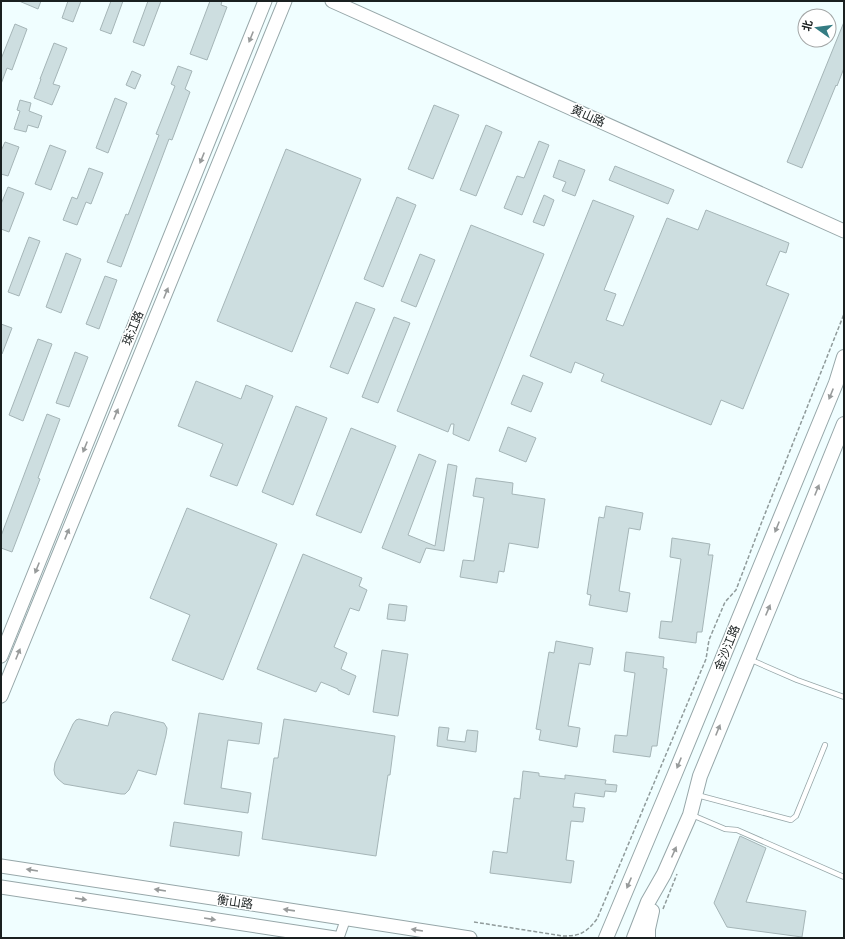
<svg xmlns="http://www.w3.org/2000/svg" width="845" height="939" font-family="Karla,'Noto Sans SC',sans-serif">
<rect width="100%" height="100%" fill="#f0feff"/>
<g fill="#cddee0" stroke="#a5b5b7">
<polygon points="19,1 41,1 38,9"/>
<polygon points="68,1 81,1 73,22 62,18"/>
<polygon points="111,1 123,1 111,34 100,30"/>
<polygon points="148,1 161,1 144,46 133,42"/>
<polygon points="210,1 222,1 221,5 227,7 207,60 190,54"/>
<polygon points="844,22 844,68 837,86 836,85 802,168 787,162"/>
<polygon points="15,24 27,29 12,70 7,68 1,84 1,59"/>
<polygon points="54,43 67,48 53,84 60,86 52,105 34,98 41,79 40,79"/>
<polygon points="178,66 192,71 185,89 190,92 172,140 169,139 121,267 107,262 126,214 128,215 159,135 156,134 175,86 171,84"/>
<polygon points="132,71 141,75 135,89 126,85"/>
<polygon points="115,98 127,103 108,153 96,148"/>
<polygon points="20,100 31,103 29,111 42,116 38,128 28,125 26,132 14,129 20,111 17,110"/>
<polygon points="434,105 459,115 433,179 408,169"/>
<polygon points="486,125 502,132 476,196 460,190"/>
<polygon points="539,141 549,145 522,215 504,208 517,176 524,178"/>
<polygon points="5,142 19,147 8,176 1,174 1,151"/>
<polygon points="50,145 66,151 51,190 35,184"/>
<polygon points="286,149 361,179 292,352 217,321"/>
<polygon points="559,160 585,170 575,196 562,191 566,182 553,177"/>
<polygon points="615,166 674,190 668,204 609,180"/>
<polygon points="89,168 103,173 91,204 86,202 77,225 63,220 72,197 77,199"/>
<polygon points="8,187 24,193 9,232 1,229 1,204"/>
<polygon points="544,195 554,200 544,226 533,222"/>
<polygon points="397,197 416,205 383,287 364,279"/>
<polygon points="593,200 634,216 604,290 616,294 606,320 623,326 667,218 698,230 706,210 789,243 786,253 780,251 766,285 789,294 743,409 721,400 711,425 601,381 604,374 575,362 571,373 530,356"/>
<polygon points="471,225 544,254 469,441 453,434 454,424 451,424 448,432 397,411"/>
<polygon points="29,237 40,241 19,296 8,292"/>
<polygon points="66,253 81,259 61,313 46,307"/>
<polygon points="420,254 435,260 416,307 401,301"/>
<polygon points="105,276 117,280 99,329 86,324"/>
<polygon points="356,302 375,309 348,374 330,367"/>
<polygon points="394,317 410,323 378,403 362,397"/>
<polygon points="1,324 12,328 2,354 1,354"/>
<polygon points="38,339 52,344 23,421 9,415"/>
<polygon points="75,352 88,357 69,407 56,403"/>
<polygon points="523,375 543,383 531,412 511,404"/>
<polygon points="196,381 241,399 246,385 273,396 237,486 210,476 223,444 178,426"/>
<polygon points="296,406 327,418 293,505 262,492"/>
<polygon points="47,414 60,419 38,478 40,479 12,552 1,548 1,536"/>
<polygon points="508,427 536,438 526,462 499,451"/>
<polygon points="351,428 396,446 361,533 316,515"/>
<polygon points="419,454 436,461 408,535 435,546 448,464 457,466 444,551 426,548 420,563 382,548"/>
<polygon points="476,478 513,483 512,494 545,499 538,548 509,543 504,572 499,571 497,583 460,577 463,560 474,561 484,498 473,496"/>
<polygon points="606,506 643,513 640,530 629,528 619,591 630,593 627,612 589,605 591,595 587,594 599,517 604,518"/>
<polygon points="187,508 277,544 223,680 172,660 190,615 150,598"/>
<polygon points="672,538 710,544 708,555 713,555 702,632 697,632 696,643 659,638 661,621 672,622 681,559 670,557"/>
<polygon points="303,554 362,578 359,586 367,590 359,611 350,608 334,647 347,653 341,669 356,676 349,695 338,690 338,689 321,682 316,692 257,669"/>
<polygon points="389,604 407,606 405,621 387,619"/>
<polygon points="556,641 593,648 590,665 579,663 568,726 580,728 577,747 539,740 541,730 536,729 549,652 554,653"/>
<polygon points="382,650 408,654 398,716 373,712"/>
<polygon points="626,652 664,657 663,668 667,669 657,746 652,746 650,757 613,752 615,735 627,736 635,673 624,671"/>
<polygon points="114,712 118,712 164,723 167,728 166,735 156,775 138,770 129,790 125,794 121,794 64,784 58,779 55,775 54,770 55,763 73,724 76,720 79,719 108,726 111,715"/>
<polygon points="199,713 262,723 259,744 228,740 221,788 251,793 248,813 184,804"/>
<polygon points="284,719 395,736 390,775 388,775 376,856 262,839 274,758 278,758"/>
<polygon points="439,727 449,728 447,740 465,742 467,730 478,731 476,752 437,746"/>
<polygon points="523,771 539,773 539,776 565,779 565,775 606,780 605,784 617,785 616,792 605,791 604,797 575,793 573,807 585,808 583,822 571,821 566,860 574,861 571,883 490,873 493,851 507,853 514,798 520,799"/>
<polygon points="174,822 242,832 239,856 170,846"/>
<polygon points="740,836 766,848 746,902 806,911 802,937 727,927 714,903"/>
</g>
<g fill="none" stroke-linecap="round" stroke-linejoin="round">
<defs>
<g id="lane">
<polyline points="749,659 797,680 844,697"/>
<polyline points="697,795 791,820 796,816 825,745"/>
<polyline points="692,815 725,829 737,830 844,877"/>
</g>
<polyline id="street" points="339,938 346,918"/>
<g id="secondary">
<polyline points="332,1 844,231"/>
<polyline points="1,656 265,1"/>
<polyline points="1,696 285,1"/>
<path d="M1 866C157 890 314 913 470 938"/>
<polyline points="1,887 335,938"/>
</g>
<g id="primary">
<polyline points="606,938 674,776 836,383 844,357"/>
<polyline points="634,938 648,902 664,874 690,815 700,776 775,594 844,424"/>
<polyline points="648,938 648,929 652,911"/>
</g>
</defs>
<use href="#lane" stroke="#97a7a9" stroke-width="6"/>
<use href="#street" stroke="#97a7a9" stroke-width="11"/>
<use href="#secondary" stroke="#97a7a9" stroke-width="15"/>
<use href="#primary" stroke="#97a7a9" stroke-width="16"/>
<g stroke="#909b9b" stroke-width="1.5" stroke-dasharray="4 2" stroke-linecap="butt">
<polyline points="663,909 677,874"/>
<path d="M474 922 563 936C580 936 586 933 597 919L706 659 709 640 725 602 736 590 761 524 844 314"/>
</g>
<use href="#lane" stroke="#fff" stroke-width="4.5"/>
<use href="#street" stroke="#fff" stroke-width="9"/>
<use href="#secondary" stroke="#fff" stroke-width="13"/>
<use href="#primary" stroke="#fff" stroke-width="14"/>
</g>
<defs><path id="oneway-solid" d="M-6-.8H1V-3.2L6.5 0L1 3.2V.8H-6Z"/></defs>
<g fill="#989b9b">
<use href="#oneway-solid" transform="translate(251 37) rotate(112)"/>
<use href="#oneway-solid" transform="translate(202 158) rotate(112)"/>
<use href="#oneway-solid" transform="translate(166 293) rotate(-68)"/>
<use href="#oneway-solid" transform="translate(831 394) rotate(112)"/>
<use href="#oneway-solid" transform="translate(116 414) rotate(-68)"/>
<use href="#oneway-solid" transform="translate(85 447) rotate(112)"/>
<use href="#oneway-solid" transform="translate(817 490) rotate(-68)"/>
<use href="#oneway-solid" transform="translate(777 527) rotate(112)"/>
<use href="#oneway-solid" transform="translate(67 534) rotate(-68)"/>
<use href="#oneway-solid" transform="translate(37 568) rotate(112)"/>
<use href="#oneway-solid" transform="translate(768 610) rotate(-67)"/>
<use href="#oneway-solid" transform="translate(18 654) rotate(-68)"/>
<use href="#oneway-solid" transform="translate(718 730) rotate(-68)"/>
<use href="#oneway-solid" transform="translate(679 763) rotate(112)"/>
<use href="#oneway-solid" transform="translate(674 852) rotate(-66)"/>
<use href="#oneway-solid" transform="translate(32 870) rotate(-171)"/>
<use href="#oneway-solid" transform="translate(629 883) rotate(113)"/>
<use href="#oneway-solid" transform="translate(160 890) rotate(-171)"/>
<use href="#oneway-solid" transform="translate(81 899) rotate(9)"/>
<use href="#oneway-solid" transform="translate(289 910) rotate(-172)"/>
<use href="#oneway-solid" transform="translate(210 919) rotate(9)"/>
<use href="#oneway-solid" transform="translate(417 930) rotate(-171)"/>
</g>
<g text-anchor="middle" dominant-baseline="central" stroke-width="3" stroke-linejoin="round" paint-order="stroke">
<g font-size="12" fill="#1a2020" stroke="#fff">
<text transform="translate(588 116) rotate(24)">黄山路</text>
<text transform="translate(133 328) rotate(-68)">珠江路</text>
<text transform="translate(727 648) rotate(-68)">金沙江路</text>
<text transform="translate(235 902) rotate(8)">衡山路</text>
</g>
</g>
<rect width="845" height="939" fill="none" stroke="#1a2020" stroke-width="4"/>
<g transform="translate(817 28) rotate(284)"><circle r="19" fill="#ffffff" stroke="#a3a6a6"/>
<path d="M0-3L7 15L0 10L-7 15Z" fill="#347c83"/>
<text y="-6" font-size="11" font-weight="bold" text-anchor="middle" fill="#1a2020">北</text>
</g>
</svg>
